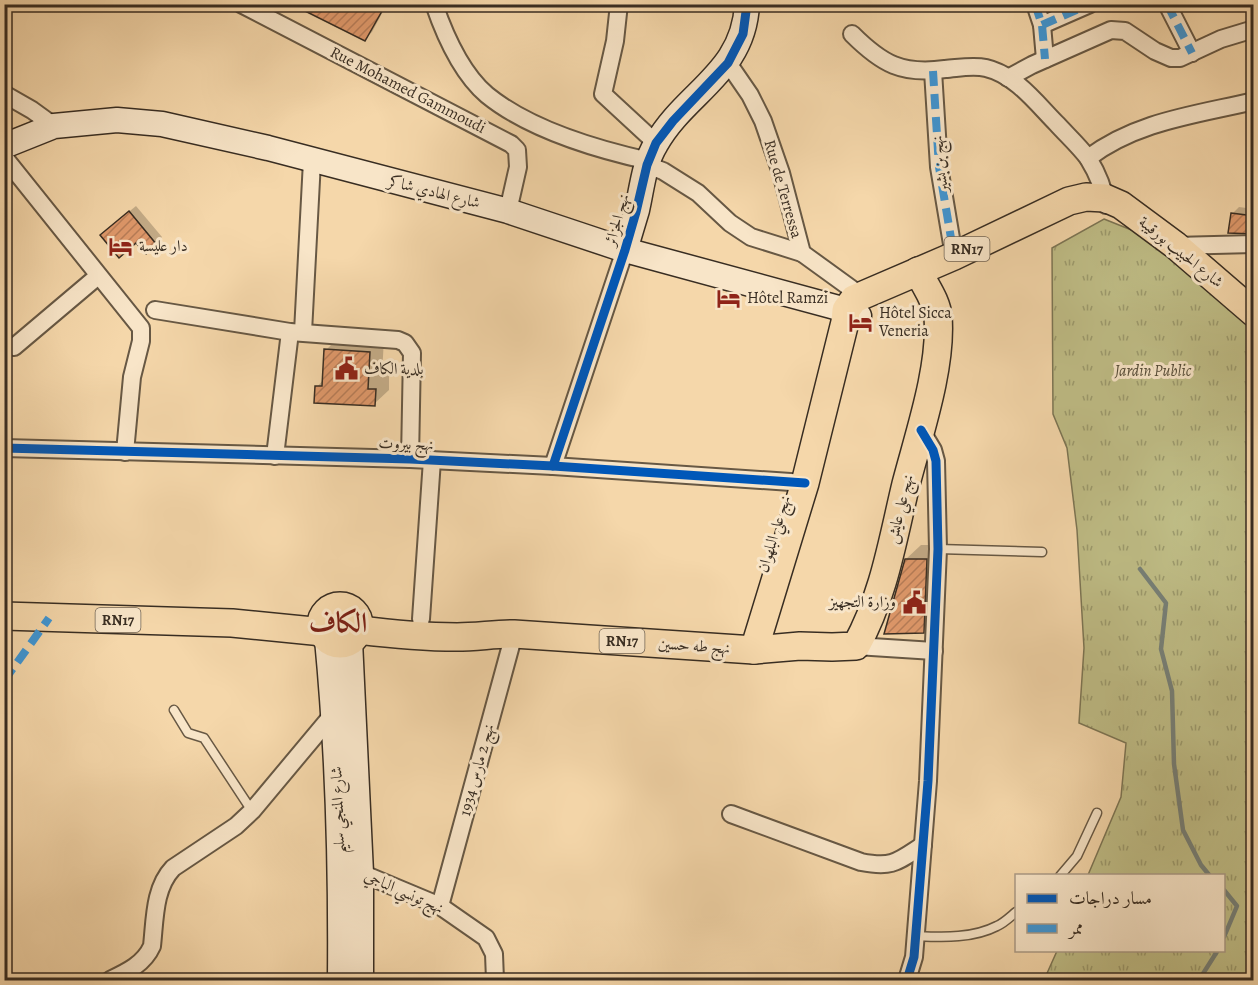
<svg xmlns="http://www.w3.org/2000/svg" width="1258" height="985" font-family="Alegreya,Amiri,serif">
<defs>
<pattern id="grass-tufts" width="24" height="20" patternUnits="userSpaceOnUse" patternTransform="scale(1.5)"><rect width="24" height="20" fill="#bfbd86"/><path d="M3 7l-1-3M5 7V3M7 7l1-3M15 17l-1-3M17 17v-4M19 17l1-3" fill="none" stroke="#9c9a6d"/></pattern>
<pattern id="building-hatch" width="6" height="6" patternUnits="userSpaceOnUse" patternTransform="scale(1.5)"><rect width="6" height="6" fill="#e0996b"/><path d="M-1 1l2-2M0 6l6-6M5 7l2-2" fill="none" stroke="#b77d58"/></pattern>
</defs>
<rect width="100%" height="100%" fill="#f5d7aa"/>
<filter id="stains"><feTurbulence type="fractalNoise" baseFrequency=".00333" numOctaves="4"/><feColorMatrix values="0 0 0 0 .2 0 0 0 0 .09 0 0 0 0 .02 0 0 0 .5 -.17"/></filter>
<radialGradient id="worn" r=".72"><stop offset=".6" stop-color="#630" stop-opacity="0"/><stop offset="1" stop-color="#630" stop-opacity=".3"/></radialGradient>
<polygon fill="url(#grass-tufts)" stroke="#7c7554" stroke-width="1.5" points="1104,219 1134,231 1227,301 1253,326 1253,980 1044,980 1057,951 1224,950 1224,876 1088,875 1121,797 1126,743 1079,723 1084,648 1077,530 1067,448 1053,414 1052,248"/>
<g fill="#0003">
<polygon points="294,4 387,4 372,32 365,39"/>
<polygon points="136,206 162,237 156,244 136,241 109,228"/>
<polygon points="1239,207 1254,209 1254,232 1232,214"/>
<polygon points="340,336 384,338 382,375 389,375 389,390 374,404 317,387 324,379 326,350"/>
<polygon points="921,545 941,545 938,617 923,632 906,559"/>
</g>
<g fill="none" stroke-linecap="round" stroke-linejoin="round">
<g stroke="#768078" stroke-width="4.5">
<polyline points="1140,569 1166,603 1161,649 1172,691 1174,764 1183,830 1201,865 1210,876"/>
<polyline points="1224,890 1237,906 1224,937"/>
<polyline points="1199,980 1218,950"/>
</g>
</g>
<g fill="url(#building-hatch)" stroke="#382d22" stroke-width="1.5">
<polygon points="291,4 386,4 365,41"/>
<polygon points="129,211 157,245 146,254 136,243 119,258 100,235"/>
<polygon points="1231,213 1254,216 1254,234 1228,233"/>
<polygon points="324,349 370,352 368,389 376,389 375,406 314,403 315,386 322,386"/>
<polygon points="905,559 927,559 924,633 884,634"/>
</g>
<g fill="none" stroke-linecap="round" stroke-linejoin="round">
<defs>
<g id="lane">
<polyline points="938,549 1042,552"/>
<polyline points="174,710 188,733 204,738 252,811"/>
<polyline points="1060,876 1077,856 1097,813"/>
<path d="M915 936C941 937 972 939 997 926 1004 923 1010 917 1016 912"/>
</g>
<g id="street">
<polyline points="241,4 511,144 517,150 518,167 508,211"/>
<path d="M434 4C445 36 461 73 487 95 530 130 595 149 649 161"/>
<polyline points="619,4 615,41 603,94 656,143"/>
<polyline points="1035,4 1042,25 1045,59"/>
<polyline points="1167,4 1192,53"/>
<polyline points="1042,25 1090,4"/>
<path d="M852 34C882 64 902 75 945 69 959 68 973 65 986 68 1016 75 1037 104 1057 124 1067 135 1079 146 1088 158 1096 171 1104 189 1106 205"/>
<polyline points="728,63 750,95 763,121 781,173 802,253 860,295"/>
<polyline points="933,71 939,167 954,256"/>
<polyline points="1008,78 1032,65 1111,30 1125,31 1155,51 1171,58 1180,58 1221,39 1254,29"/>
<polyline points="4,94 32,110 54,126"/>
<polyline points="4,157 141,328 141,341 132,377 125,452"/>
<path d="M1088 158C1137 121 1195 115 1254 101"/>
<polyline points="647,165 663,171 698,193 730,223 751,237 802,253"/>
<polyline points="1174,246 1254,244"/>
<polyline points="155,310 290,332 398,340 405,343 412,353 410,459"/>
<polyline points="303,332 312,161"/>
<polyline points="14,347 98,276"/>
<polyline points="4,448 410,459 553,466 805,483"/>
<polyline points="275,456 290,332"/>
<polyline points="553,466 625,250"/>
<polyline points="421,619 432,460"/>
<polyline points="856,646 934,651"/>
<path d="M731 814 861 862C893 868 897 862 923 845"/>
<polyline points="353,871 361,873 440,906 486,938 494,954 495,980"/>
<polyline points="440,906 514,634"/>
<path d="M110 980C127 972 144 964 152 946 155 919 154 888 173 868L236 826 252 811 334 713"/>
<polyline points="907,980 914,957 928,781 938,549 936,461 933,450 921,430"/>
</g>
<g id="secondary">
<polyline points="4,146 54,126 117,120 162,124 268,148 508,211 625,250 846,310 859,316"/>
<path d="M625 250C629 237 633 223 637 210 642 188 644 163 656 144 685 92 744 73 747 4"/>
<path d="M327 639C338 753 341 866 340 980"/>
<polyline points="350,641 361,873 361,980"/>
</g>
<g id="primary">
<circle cx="340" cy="625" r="19"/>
<polyline points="4,616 232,623 323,632"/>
<path d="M359 630C391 634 425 637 457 637 476 637 495 634 514 634L754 650 800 646 832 647 856 646C884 596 893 538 906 484 919 434 942 367 938 317 937 301 925 286 918 271"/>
<polyline points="754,650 805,483 845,322 846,310 854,299 954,256 1069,201 1086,197 1105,198 1121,205 1175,245 1254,313"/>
</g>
</defs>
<use href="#lane" stroke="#675844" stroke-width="11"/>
<use href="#street" stroke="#675844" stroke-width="20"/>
<use href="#secondary" stroke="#382d22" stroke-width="27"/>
<use href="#primary" stroke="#382d22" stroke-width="30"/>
<use href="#lane" stroke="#f8e5c8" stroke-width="8"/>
<use href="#street" stroke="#f8e5c8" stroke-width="16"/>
<use href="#secondary" stroke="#f8e5c8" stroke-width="24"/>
<use href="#primary" stroke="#f5d7aa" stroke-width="27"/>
<g stroke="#3e96d5" stroke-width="8" stroke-dasharray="15 8" stroke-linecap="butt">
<polyline points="1035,4 1042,25 1045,59"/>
<polyline points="1167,4 1192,53"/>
<polyline points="1042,25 1090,4"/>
<polyline points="933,71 939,167 954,256"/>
<polyline points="4,681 49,618"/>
</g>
<defs>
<g id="cycleway">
<polyline points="4,448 410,459 553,466 805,483"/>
<polyline points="553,466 625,250 636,212 647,165 656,143 673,121 728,63 743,34 747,4"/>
<polyline points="907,980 914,957 928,781 938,549 936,461 933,450 921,430"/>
</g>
</defs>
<use href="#cycleway" stroke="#f8e5c8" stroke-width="13"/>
<use href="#cycleway" stroke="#0057b8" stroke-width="9"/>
</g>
<defs>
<symbol id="hotel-bare" viewBox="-9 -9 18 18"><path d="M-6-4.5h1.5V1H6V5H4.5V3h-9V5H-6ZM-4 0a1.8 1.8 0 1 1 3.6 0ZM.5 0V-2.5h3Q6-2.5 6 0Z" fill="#8f2418" stroke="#f8e5c8" stroke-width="2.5" paint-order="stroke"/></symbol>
<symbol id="civic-bare" viewBox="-9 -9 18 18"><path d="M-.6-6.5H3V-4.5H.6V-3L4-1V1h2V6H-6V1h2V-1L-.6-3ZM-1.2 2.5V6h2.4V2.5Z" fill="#8f2418" stroke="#f8e5c8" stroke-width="2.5" paint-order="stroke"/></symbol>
</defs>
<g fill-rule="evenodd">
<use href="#hotel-bare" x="104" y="230" width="33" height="33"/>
<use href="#hotel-bare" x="712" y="282" width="33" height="33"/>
<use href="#hotel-bare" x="844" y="306" width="33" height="33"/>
<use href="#civic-bare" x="330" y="352" width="33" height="33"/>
<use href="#civic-bare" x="898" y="586" width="33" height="33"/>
</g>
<g text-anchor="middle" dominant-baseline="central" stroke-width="6" stroke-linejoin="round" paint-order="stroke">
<g fill="#f8e5c8" stroke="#726454" stroke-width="1.5">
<rect x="944.5" y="237" width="45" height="24" rx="4.5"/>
<rect x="95.5" y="608" width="45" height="24" rx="4.5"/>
<rect x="599.5" y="629" width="45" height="24" rx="4.5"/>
</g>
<g font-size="15" font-weight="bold" fill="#382d22">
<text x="967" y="249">RN17</text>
<text x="118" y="620">RN17</text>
<text x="622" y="641">RN17</text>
</g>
<g font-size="16" fill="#382d22" stroke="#f8e5c8">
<text transform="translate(408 90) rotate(27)">Rue Mohamed Gammoudi</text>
<text transform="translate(940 164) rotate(-96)">نهج بن بشير</text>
<text transform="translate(783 189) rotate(74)">Rue de Terressa</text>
<text transform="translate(434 192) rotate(14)">شارع الهادي شاكر</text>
<text transform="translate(617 220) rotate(-74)">نهج الجزائر</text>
<text transform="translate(1181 252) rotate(39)">شارع الحبيب بورقيبة</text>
<text transform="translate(406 444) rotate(2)">نهج بيروت</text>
<text transform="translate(900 509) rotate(-76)">نهج علي عايش</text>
<text transform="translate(774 534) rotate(-73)">نهج علي البلهوان</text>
<text transform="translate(694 646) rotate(4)">نهج طه حسين</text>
<text transform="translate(477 770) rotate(-75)">نهج 2 مارس 1934</text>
<text transform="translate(338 810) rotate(-92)">شارع المنجي سليم</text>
<text transform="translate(404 892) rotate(24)">نهج تونسي الباجي</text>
</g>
<g font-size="16" fill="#382d22" stroke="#f8e5c8" text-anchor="start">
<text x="139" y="246">دار عليسة</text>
<text x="747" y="298">Hôtel Ramzi</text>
<text x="879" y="313">Hôtel Sicca<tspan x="879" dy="18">Veneria</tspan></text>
<text x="364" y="369">بلدية الكاف</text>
<text x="896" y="602" text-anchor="end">وزارة التجهيز</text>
</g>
<g font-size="16" font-style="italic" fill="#534a36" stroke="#f8e5c8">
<text x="1153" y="371">Jardin Public</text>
</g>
<g font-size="28" font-weight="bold" fill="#7a1f14" stroke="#f8e5c8">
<text x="338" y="623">الكاف</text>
</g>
</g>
<rect width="1258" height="985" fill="none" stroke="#f5d7aa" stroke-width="24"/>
<rect x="6" y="6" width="1246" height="973" fill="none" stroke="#382d22" stroke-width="3"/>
<rect x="12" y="12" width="1234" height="961" fill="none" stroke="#382d22" stroke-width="1.5"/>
<rect x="1015" y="874" width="210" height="78" fill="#f8e5c8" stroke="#ab9b86" stroke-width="1.5"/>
<rect x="1027" y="894" width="30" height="9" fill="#0057b8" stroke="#ab9b86" stroke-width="1.5"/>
<text x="1069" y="904" font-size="18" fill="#382d22">مسار دراجات</text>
<rect x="1027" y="924" width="30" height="9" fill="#3e96d5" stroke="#ab9b86" stroke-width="1.5"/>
<text x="1069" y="934" font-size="18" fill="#382d22">ممر</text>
<rect width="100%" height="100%" filter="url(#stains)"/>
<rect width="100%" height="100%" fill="url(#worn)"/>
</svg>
